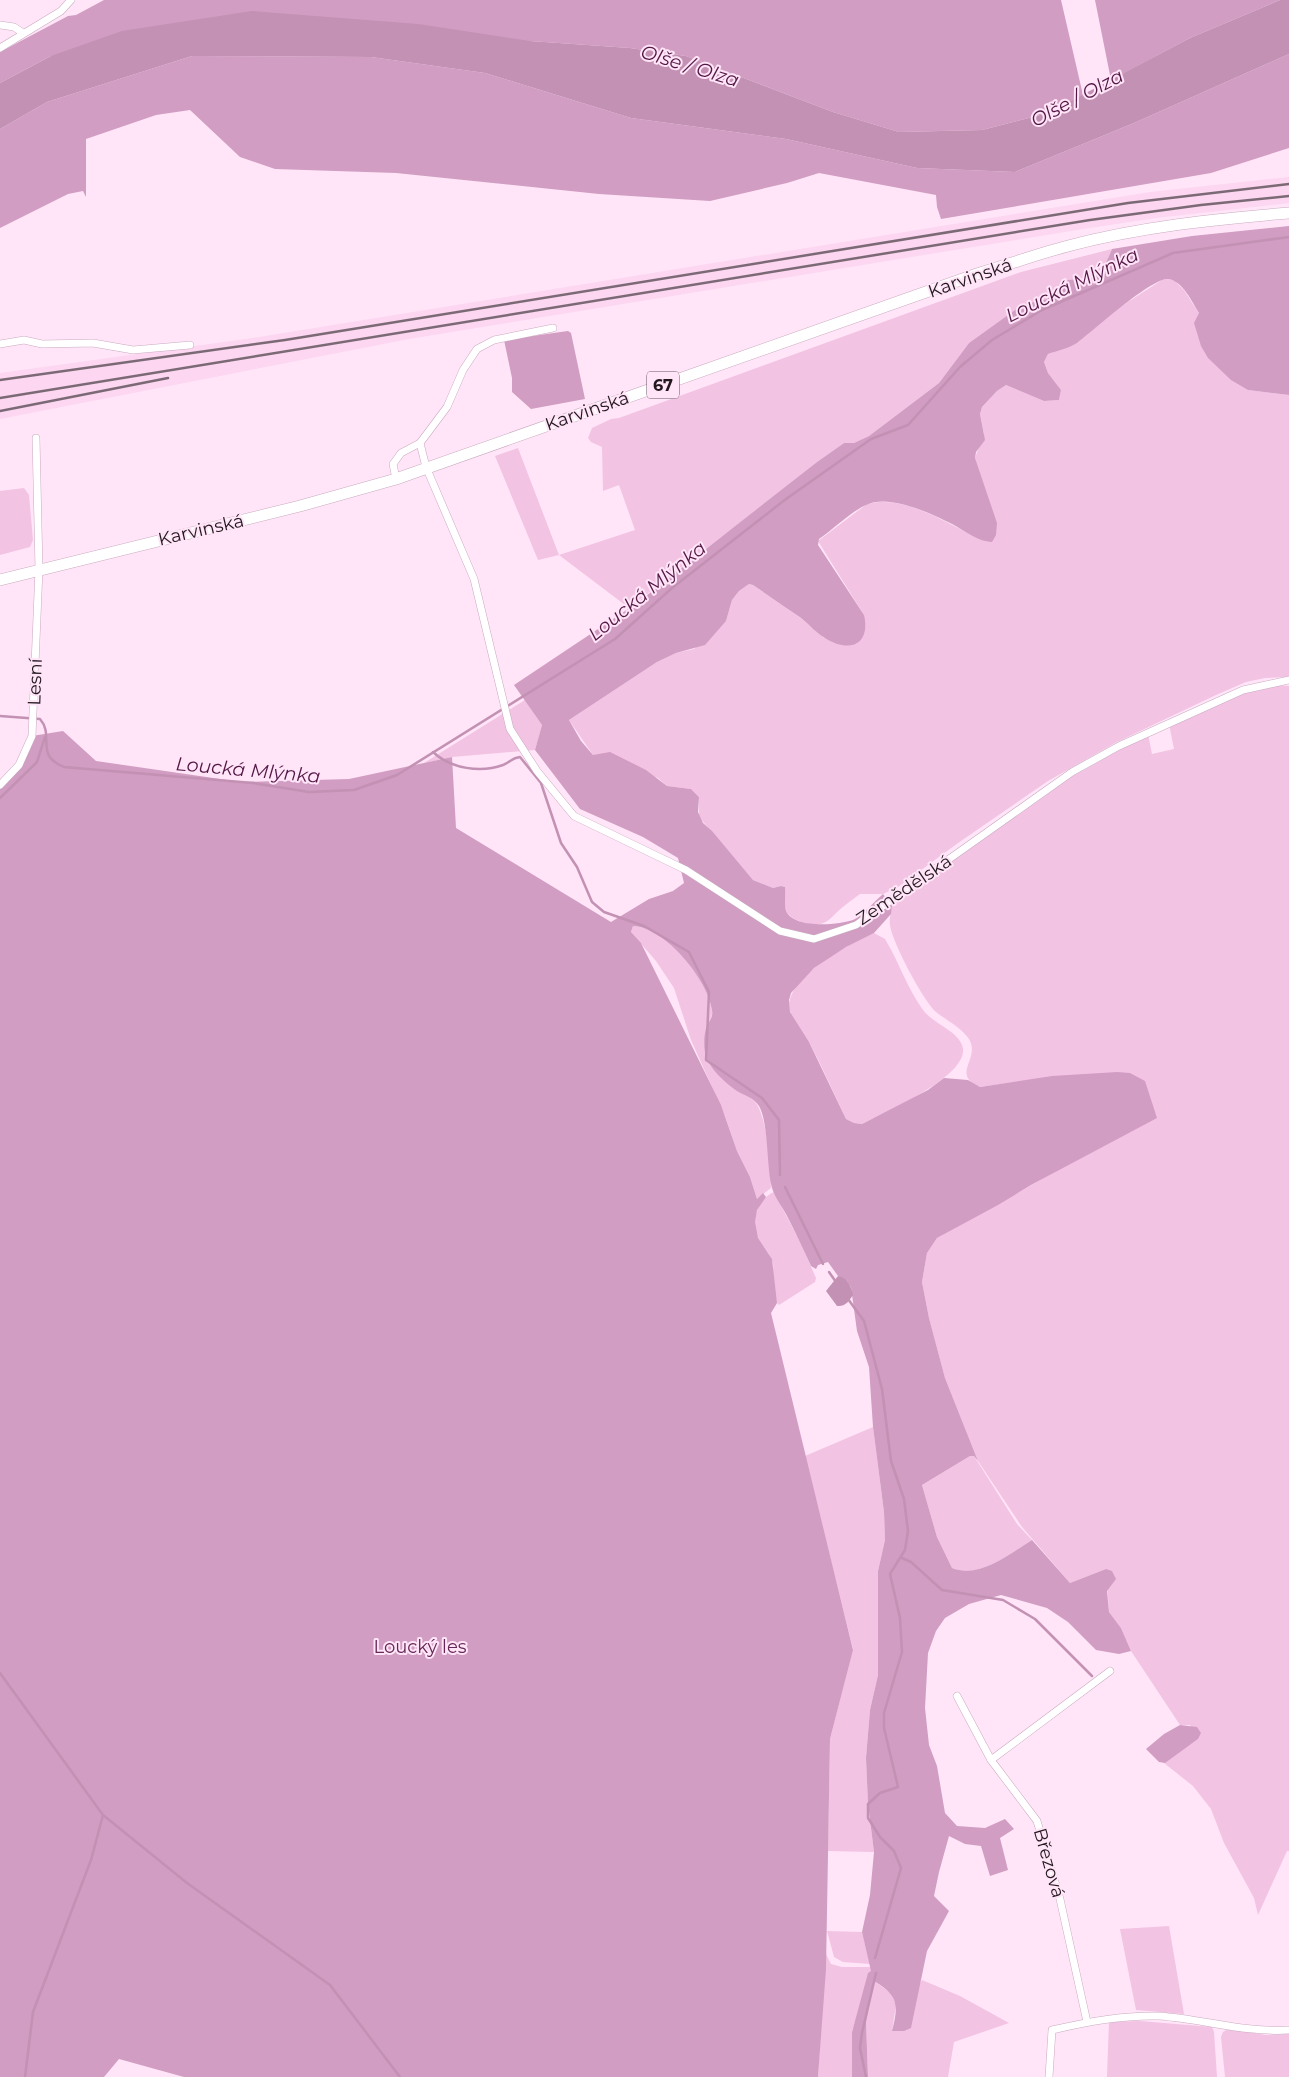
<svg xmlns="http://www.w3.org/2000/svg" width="1289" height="2077" font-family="Montserrat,sans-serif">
<rect width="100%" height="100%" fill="#ffe5f7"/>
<polygon fill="#fdd6f1" points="1289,177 1289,203 1156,218 1077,230 409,339 0,419 0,373 259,337 1150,192"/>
<g fill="#f3c3e4">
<polygon points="1112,249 1108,258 1108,269 1047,299 1022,305 969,343 939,383 869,436 854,443 844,443 817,462 746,518 629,608 559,555 538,560 495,456 518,448 559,555 635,530 619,485 603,491 602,447 591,442 588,438 592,428 611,419 619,418 1021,272"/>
<path d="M1168 279 1175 281 1184 290 1248 390 1289 395V677L1265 678 1246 682 1216 695 1115 743 1048 781 958 843 898 887 883 894H860C852 900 843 906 836 913 825 925 818 927 802 922 796 920 789 917 786 911 784 904 786 895 785 887L781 886 773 888 753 880 699 817V797L691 789 667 786 658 778 593 755 569 720 657 662 676 653 694 649 726 621 732 600 739 591 749 584 753 585 802 619 824 638 864 615 818 541 867 504C907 493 952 528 988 542L982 483 975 458 984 434 980 414 982 407 997 391 1006 385 1044 401 1059 400 1061 390 1048 373 1044 362 1048 354 1075 344 1120 307 1162 280Z"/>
<polygon points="24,488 29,495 33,540 30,547 0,555 0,491"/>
<path d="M1275 685 1289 686V1851H1287L1258 1915 1254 1898 1224 1843 1211 1809 1193 1786 1164 1763 1198 1739 1190 1725H1180L1131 1651 1121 1628 1109 1612 1106 1569 1070 1583 1022 1527 978 1461 945 1378 929 1318 922 1282 927 1253 937 1238 1067 1165 1130 1073C1079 1073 1030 1080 980 1087 950 1074 981 1059 969 1039 962 1028 946 1020 936 1012 923 1000 892 942 890 925 889 919 891 912 892 906L909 890 1050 789 1148 734 1152 754 1174 749 1169 724 1247 691Z"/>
<polygon points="525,700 542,725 535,750 452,757 424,763"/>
<path d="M633 926C665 927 708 980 712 1010 713 1018 709 1020 707 1027 704 1035 704 1054 708 1061 717 1079 735 1087 751 1098 768 1109 770 1168 771 1188L757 1199 750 1177 737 1151 725 1116 691 1040 674 988 656 961 631 932Z"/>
<path d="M874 933 885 939C899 962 907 988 923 1010 934 1024 957 1031 962 1045 974 1075 882 1113 862 1124L854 1123 846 1119C834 1094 823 1068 810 1044 804 1033 792 1022 790 1011 782 979 850 943 874 933Z"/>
<path d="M774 1192 801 1244 816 1278 815 1282 779 1305 777 1303C775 1294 773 1285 773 1276 772 1272 774 1268 773 1264 771 1253 763 1248 758 1238 750 1222 757 1199 774 1192Z"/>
<polygon points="873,1427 884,1512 885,1540 878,1571 878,1675 870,1710 866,1758 868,1804 874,1852 828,1851 830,1739 853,1649 805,1456"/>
<path d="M970 1456H974L1017 1524 1032 1540C1009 1554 980 1579 952 1568L937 1537 922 1485Z"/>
<polygon points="1169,1926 1184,2014 1136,2010 1120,1929"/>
<polygon points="827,1931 862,1932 870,1964 843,1962 834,1957"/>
<polygon points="826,1954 831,1964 842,1967 871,1967 872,1971 852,2031 852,2077 818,2077"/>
<polygon points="922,1980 960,1996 1009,2023 954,2042 948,2077 868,2077 866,2022 874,1981 891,1993 896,2005 892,2031"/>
<polygon points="1140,2021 1212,2027 1214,2032 1217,2077 1107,2077 1109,2022"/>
<polygon points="1228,2029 1266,2035 1289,2034 1289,2077 1225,2077 1221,2037 1223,2032"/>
</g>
<g fill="#d19dc2">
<polygon points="104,0 1061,0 1083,95 1048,113 982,130 899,132 833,112 686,56 630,48 530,41 51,56 0,83 0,52 68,16 76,15"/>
<polygon points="1095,0 1280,0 1190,38 1111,80"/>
<polygon points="1289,54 1289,148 1211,173 941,219 937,207 936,195 819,173 787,183 710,201 599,194 396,173 275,169 240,157 190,110 156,115 86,139 86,197 83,191 68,194 0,228 0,129 47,102 192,56 371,57 485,73 631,118 786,139 917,168 1015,172 1134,123"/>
<path d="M1289 226V395L1248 390 1231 380 1208 358 1201 346 1194 323 1199 313C1192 302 1183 281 1168 279 1151 278 1093 331 1077 343 1069 348 1057 351 1048 354L1044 362 1048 373 1061 390 1059 400 1044 401 1006 385 997 391 982 407 980 414 985 440 976 452 975 458 997 523 996 535 992 542C979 542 965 531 954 525 932 514 889 493 866 505 849 513 835 528 819 539L818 545 864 615C871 646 848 653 825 638 816 633 809 624 801 618 785 607 769 596 753 585L749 584 739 591 732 600 726 621 705 645 676 653 657 662 569 720 581 741 593 755 610 752 646 770 667 786 691 789 699 797 698 812 703 823 712 831 753 880 773 888 781 886 785 887C786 895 784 904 786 911 794 929 838 925 853 920 861 917 875 901 883 894L892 906 891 914 874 933 846 947 814 968 791 993 789 1000 790 1012 809 1042 846 1119 854 1123 862 1124 928 1090 944 1078 968 1080 980 1087 1052 1076 1117 1072 1130 1073 1145 1081 1157 1118 1031 1185 998 1205 937 1238 927 1253 922 1282 929 1318 945 1378 978 1461 974 1456H970L922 1485 937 1537 952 1568C980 1579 1009 1554 1032 1540L1070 1583 1106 1569 1112 1571 1116 1579 1107 1591 1109 1612 1121 1628 1131 1651 1119 1654 1096 1650 1068 1622 1047 1608 1001 1595 969 1604 945 1618 936 1631 928 1653 925 1708 929 1745 937 1766 945 1813 957 1826 985 1828 1005 1819 1014 1829 1000 1838 1008 1870 990 1876 981 1846 965 1844 949 1836 939 1872 934 1896 949 1911 927 1951 911 2028 904 2031H892C899 2005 898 1995 874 1981L866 2022 868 2077H852V2032L868 1973 871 1971 862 1932 870 1895 874 1852 868 1804 866 1758 870 1710 878 1675V1571L885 1540 884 1512 873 1427 869 1367 857 1331 851 1287 847 1281 838 1276 828 1262 818 1265 816 1269 811 1266C803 1249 795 1231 786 1214 781 1205 773 1195 771 1184 767 1166 768 1120 759 1106 753 1097 745 1096 737 1091 726 1083 714 1073 708 1061 703 1053 703 1032 708 1024 711 1018 713 1017 712 1010 708 980 665 927 633 926L631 932 641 943 721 1105 737 1151 750 1177 757 1199 763 1193 766 1197 757 1210 755 1222 758 1238 772 1259 777 1303 771 1313 853 1650 830 1739 826 1969 818 2077H184L119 2059 104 2077H0V785L19 765 32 736 63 731 96 761 241 782 349 779 452 757 456 828 611 922 649 899 673 891 684 883 678 858 643 837 580 809 535 750 542 725 514 685 637 603 817 462 844 443H854L869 436 939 383 969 343 1022 305 1047 299 1068 280 1086 279 1108 269 1106 263 1112 249 1192 236Z"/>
<polygon points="568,331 571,333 585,399 531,409 512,392 512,378 504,340"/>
<polygon points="1180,1725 1197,1727 1201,1733 1198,1739 1165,1763 1159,1762 1146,1749 1164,1734"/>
</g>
<g fill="#c391b4">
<polygon points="1280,0 1289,0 1289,54 1134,123 1015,172 917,168 786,139 631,118 485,73 371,57 192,56 47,102 0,129 0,83 51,56 122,31 252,11 418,24 530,41 630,48 686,56 833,112 899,132 982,130 1048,113 1190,38"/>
<path d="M838 1276C848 1278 851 1286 853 1295 849 1301 845 1307 837 1306L826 1291Z"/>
</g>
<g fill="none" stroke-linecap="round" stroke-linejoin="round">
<g stroke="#c391b4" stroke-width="2.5">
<path d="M0 716 40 719C55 736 34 755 64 767L253 783 309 792 354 790 397 775 615 639 672 588 786 499 871 439 908 425 960 367 992 340 1042 310 1173 253 1289 237"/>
<path d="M433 752C451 769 481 773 503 765 511 762 511 758 520 757L541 783 561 843 577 867 592 902 604 912 644 926 689 952 709 992 706 1060 762 1098 779 1120 780 1175"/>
<polyline points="0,798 37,762 45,737"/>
<polyline points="785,1187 823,1264"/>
<polyline points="829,1272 836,1282"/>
<polyline points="848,1299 864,1321 882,1389 891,1461 904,1499 908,1531 905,1550 890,1574 900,1618 902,1652 884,1713 884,1728 898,1787 880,1793 868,1804 868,1818 880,1837 894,1851 901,1868 875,1958"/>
<polyline points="902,1558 911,1562 942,1590 1003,1600 1035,1619 1092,1676"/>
<polyline points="0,1673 103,1815 91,1860 33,2012 25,2077"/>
<polyline points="103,1815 187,1883 330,1985 400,2077"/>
<polyline points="866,2077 860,2048 862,2033 876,1973"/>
</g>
<defs>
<g id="minor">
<polyline points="0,25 14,27 23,33"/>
<polyline points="0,48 61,11 71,0"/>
<polyline points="553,328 494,340 477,349 463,370 447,407 420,443 426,467 474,579 510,729 537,771 574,816 686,870 780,931 814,939 856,925 1072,772 1119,746 1243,690 1289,680"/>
<polyline points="0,344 24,340 42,344 93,343 133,350 190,345"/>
<polyline points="396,479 393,464 401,453 420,443"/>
<polyline points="0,785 19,765 32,736 39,569 36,438"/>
<polyline points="957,1696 991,1760 1037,1821 1060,1899 1087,2022"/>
<polyline points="991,1760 1110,1671"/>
<path d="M1049 2077 1052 2030C1087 2022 1123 2015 1159 2016 1203 2019 1245 2033 1289 2030"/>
</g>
<path id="primary" d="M0 580 300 506 396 479 977 274C1007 265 1037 254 1068 246 1139 227 1215 219 1289 213"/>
</defs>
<use href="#minor" stroke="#c9abc0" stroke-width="8"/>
<use href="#primary" stroke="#c9abc0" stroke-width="12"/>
<use href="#minor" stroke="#fff" stroke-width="7"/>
<use href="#primary" stroke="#fff" stroke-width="11"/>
<g stroke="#7b6a76" stroke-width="2.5">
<polyline points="0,380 285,340 1128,203 1289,184"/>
<polyline points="0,398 1090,220 1201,205 1289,196"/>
<polyline points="0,411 168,378"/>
</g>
</g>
<g text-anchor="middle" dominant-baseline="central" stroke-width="4" stroke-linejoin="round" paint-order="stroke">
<rect fill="#ffe5f7" stroke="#645560" stroke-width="1" x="647" y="371.5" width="32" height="27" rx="4"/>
<g font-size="16" font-weight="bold" fill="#22171f">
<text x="663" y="385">67</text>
</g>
<g font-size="18" fill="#22171f" stroke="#ffe5f7">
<text transform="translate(970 278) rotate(-19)">Karvinská</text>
<text transform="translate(587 411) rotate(-19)">Karvinská</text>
<text transform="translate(201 530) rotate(-13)">Karvinská</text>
<text transform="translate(35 682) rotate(-88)">Lesní</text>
<text transform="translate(904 890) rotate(-34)">Zemědělská</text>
<text transform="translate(1049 1863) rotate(74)">Březová</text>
</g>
<g font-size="18" fill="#642756" stroke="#ffe5f7">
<text x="420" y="1647">Loucký les</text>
</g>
<g font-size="19" font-style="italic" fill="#531746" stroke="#ffe5f7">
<text transform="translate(690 66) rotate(17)">Olše / Olza</text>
<text transform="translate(1077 98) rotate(-28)">Olše / Olza</text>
<text transform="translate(1072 285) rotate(-26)">Loucká Mlýnka</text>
<text transform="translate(647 591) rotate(-39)">Loucká Mlýnka</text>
<text transform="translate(248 770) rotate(5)">Loucká Mlýnka</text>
</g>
</g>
</svg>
